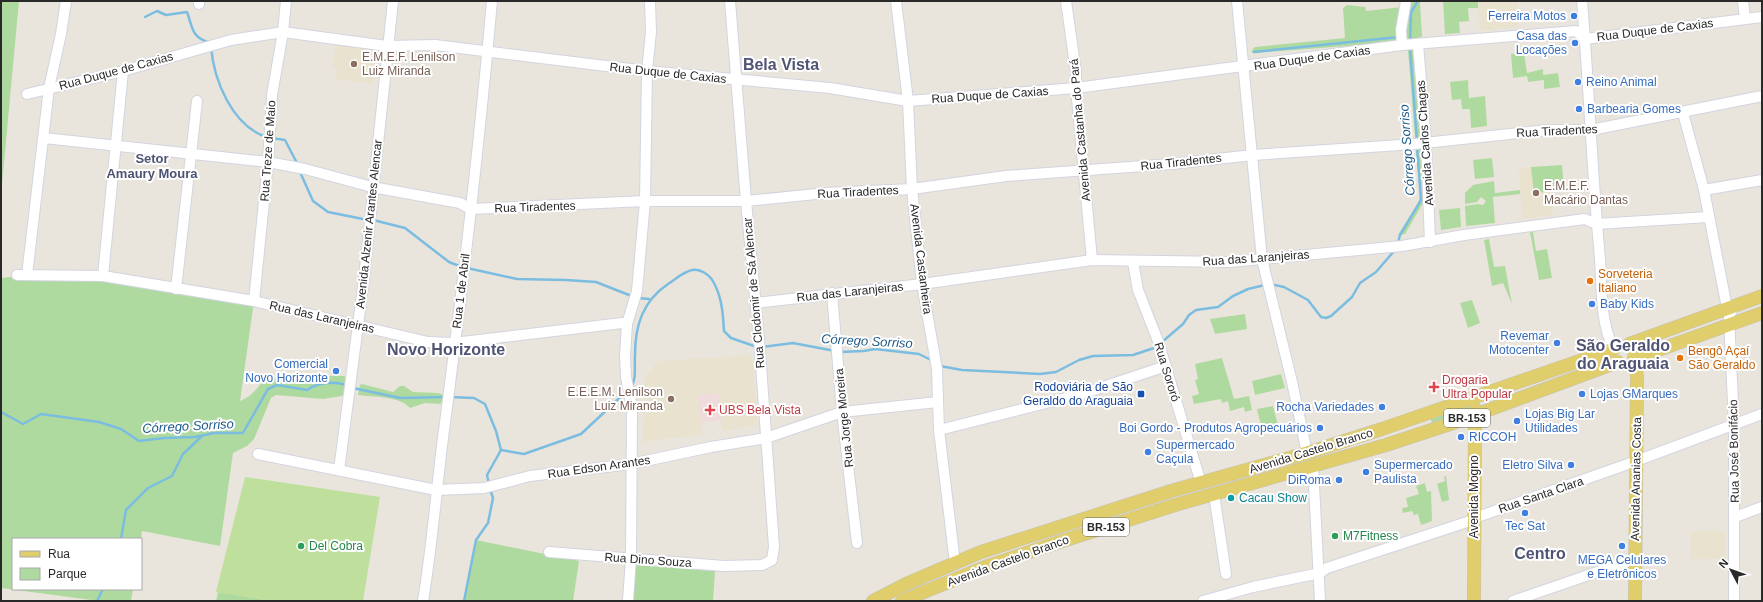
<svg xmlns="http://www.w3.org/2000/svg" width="1763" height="602" font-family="Arial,sans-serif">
<rect width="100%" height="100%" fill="#eae5dc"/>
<g fill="#e9e2ce">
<polygon points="1478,1 1517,1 1518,27 1480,31"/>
<polygon points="336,44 378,50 373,84 335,79 337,69 333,68"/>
<polygon points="1549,166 1553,215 1522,219 1519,168"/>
<polygon points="752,355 758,425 722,431 718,393 699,395 702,434 643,442 644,380 658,361"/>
<rect x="1691" y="531" width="34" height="28"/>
</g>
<polygon fill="#efdbdb" points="718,393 721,420 701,423 698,395"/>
<g fill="#afda9f">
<polygon points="1,1 19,1 1,195"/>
<polygon points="1410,1 1435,1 1420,2 1422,37 1412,39 1423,168 1423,203 1405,234 1398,235 1418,204 1420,197 1407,39 1404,35"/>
<polygon points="1443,1 1478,1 1478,8 1468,8 1469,21 1459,22 1460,33 1445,34"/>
<polygon points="1347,5 1365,7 1366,11 1402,7 1397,40 1374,44 1252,53 1252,50 1255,47 1345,38 1343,8"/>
<polygon points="1524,53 1527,73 1543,69 1543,75 1558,73 1560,87 1544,89 1544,80 1528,82 1527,76 1513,78 1511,54"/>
<polygon points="1468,80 1469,98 1485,96 1487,126 1471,128 1470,109 1462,109 1461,99 1452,100 1450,82"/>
<polygon points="1492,158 1494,177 1475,179 1473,160"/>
<polygon points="1562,165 1564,188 1534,194 1531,167"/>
<polygon points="1494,181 1495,193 1520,190 1520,194 1493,197 1495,223 1466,226 1465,206 1478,204 1483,205 1486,201 1481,197 1477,202 1465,204 1465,193 1473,185"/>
<polygon points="1460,208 1461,227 1441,230 1439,210"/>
<polygon points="1530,232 1533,232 1536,251 1547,249 1552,278 1539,280"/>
<polygon points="1489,239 1494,267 1505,266 1512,304 1503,283 1492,286 1484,240"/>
<path d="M27 275 103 276 254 301 240 401C251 397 257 389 263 380L272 377 308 381 328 376H344L347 379 344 393 342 396 323 399 276 395 271 398 254 439 247 446 233 453 220 546 142 531 141 539H13V589H133L131 601H99L1 588V278Z"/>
<polygon points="1472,300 1480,323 1468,328 1460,303"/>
<polygon points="1245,314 1247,329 1215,334 1210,319"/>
<polygon points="1222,358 1234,399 1249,396 1252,410 1245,412 1244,407 1230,411 1228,401 1222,403 1221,399 1194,404 1192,396 1199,394 1195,380 1198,379 1195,364"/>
<polygon points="1281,374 1285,388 1255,395 1252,381"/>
<path d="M362 384 393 392 400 386H404L413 392 438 393 444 395 441 404 425 403 410 408C400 396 373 397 358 395L360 385Z"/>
<polygon points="1470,405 1470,411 1432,424 1431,419"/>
<polygon points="1273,406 1278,425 1262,430 1257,409"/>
<polygon points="1446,476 1449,500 1442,502 1437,484 1445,481 1444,477"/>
<polygon points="1425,483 1427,492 1431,491 1432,521 1421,525 1418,514 1414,515 1412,511 1403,513 1402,508 1408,507 1406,498 1419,494 1416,486"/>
<polygon points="476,540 579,561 573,601 464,601"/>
<polygon points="635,565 715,571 713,601 632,601"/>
<polygon points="218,592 273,601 216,601"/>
</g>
<polygon fill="#bee09c" points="245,477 380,497 363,601 272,601 216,592"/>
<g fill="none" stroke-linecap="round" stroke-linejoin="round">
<g stroke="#7bbde0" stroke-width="2.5">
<path d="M145 17 157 11 166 15 187 12C193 28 191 37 210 43"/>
<polyline points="1410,42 1411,12 1418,1"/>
<path d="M211 47C214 81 232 125 266 137"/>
<polyline points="1410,47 1417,142"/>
<polyline points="1254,52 1399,37"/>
<polyline points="271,138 285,140 298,165"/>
<polyline points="300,172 313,201 328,212 368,220"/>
<polyline points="373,220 405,228 449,262 462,267"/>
<polyline points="1398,243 1400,235 1421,200 1417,147"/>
<polyline points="467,268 517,279 566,280 596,282 634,297"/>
<polyline points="1270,284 1284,287 1308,300 1321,317 1326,318 1331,316 1352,297 1360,283 1376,272 1395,250"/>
<polyline points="638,298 649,299"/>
<polyline points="1162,342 1183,324 1189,315 1196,310 1218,307 1233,296 1248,289 1265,285"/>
<polyline points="762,347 793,343 835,351"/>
<polyline points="840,352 864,351 875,349 919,354 933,361"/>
<polyline points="940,366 962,370 1040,374 1056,372 1079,360 1093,356 1133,355 1157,347"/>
<polyline points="353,388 400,398 445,397"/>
<path d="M631 388C637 377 634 367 635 355 635 325 643 301 668 284 676 279 683 272 692 270 700 268 710 275 714 283 722 298 723 314 724 331L731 338 757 347"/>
<polyline points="450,397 474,398 485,404 496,431 501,450"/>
<path d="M1 412 23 424 41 414 99 422 121 429 139 441 164 438 195 437 214 433H243L268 389 277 385 307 390C319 382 332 381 347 385"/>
<polyline points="501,450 524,454 581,434 626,392"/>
<polyline points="489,484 487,475 501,450"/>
<polyline points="121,539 126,510 148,488 172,476 183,454 202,436"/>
<polyline points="97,601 103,589"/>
<polyline points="464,601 476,540 488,523 493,498 490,489"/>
</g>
<defs>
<g id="minor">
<polyline points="199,1 199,4"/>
<polyline points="896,1 908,101 912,189 922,284 937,369 939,430 955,563"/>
<polyline points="1066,1 1076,72 1076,88 1092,260"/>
<polyline points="1237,1 1262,259 1292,382 1307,453"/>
<path d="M1582 1C1589 87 1592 173 1600 259 1602 288 1600 323 1614 349"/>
<polyline points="1743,1 1745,19"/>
<polyline points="1418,44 1426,142 1430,242"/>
<polyline points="1402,45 1401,30 1406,1"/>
<polyline points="27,94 123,71 231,40 283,32 387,46 435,45 647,71 830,88 908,101 1076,88 1402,45 1576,31 1585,39 1762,17"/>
<polyline points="1683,113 1704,190 1727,308"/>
<polyline points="44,138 268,162 305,169 372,187 460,203 471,209 645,201 746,201 826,193 912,189 1006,176 1171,164 1253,155 1415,144 1548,130 1591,130 1762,96"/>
<polyline points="1704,190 1762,180"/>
<polyline points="1133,262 1138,290 1158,341 1201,483"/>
<polyline points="17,275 103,276 254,301 428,342 454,343 622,323 627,324"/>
<polyline points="27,275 49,88 61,34 66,1"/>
<polyline points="103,276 123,71"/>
<polyline points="176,289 197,101"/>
<polyline points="832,293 842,412 857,543"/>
<polyline points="254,301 268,162 272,95 283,32 286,1"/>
<polyline points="755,303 922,284 1092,260 1230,262 1402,246 1464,235 1585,219 1596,224 1708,217"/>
<polyline points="939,430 1082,394 1166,366"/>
<polyline points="258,454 436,490 484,488 530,476 631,464 711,447 766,438 842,412 938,402"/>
<polyline points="1313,466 1320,601"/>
<polyline points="339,470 363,287 393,1"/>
<polyline points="1214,494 1226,574"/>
<polyline points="1735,517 1762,507"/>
<polyline points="549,552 724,566 762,565 772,560 774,547 760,351 746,201 730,1"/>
<path d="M423 601C432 547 436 493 443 438 462 293 479 147 492 1"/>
<polyline points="628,601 631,558 632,408 626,377 625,356 627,324 637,291 645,201 647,71 651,32 650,1"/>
<polyline points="1203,601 1253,587 1320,573 1327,568 1467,522 1483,515 1628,464 1762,414"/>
<polyline points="1513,601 1635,559"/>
<polyline points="1734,601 1734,425 1729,317 1732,310 1737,305"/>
</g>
<g id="major">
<polyline points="1629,344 1762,296"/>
<polyline points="873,601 906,584 981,552 1171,491 1307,453 1382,429 1614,349"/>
<polyline points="902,601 985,567 1053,544 1175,505 1386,445 1456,422 1618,362"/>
<polyline points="1474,601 1475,409"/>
<polyline points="1635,601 1637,377 1634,357 1664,348 1762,313"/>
</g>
</defs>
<use href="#minor" stroke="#d2d4e0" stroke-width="12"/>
<use href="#major" stroke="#c3c3c3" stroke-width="14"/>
<use href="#minor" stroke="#fff" stroke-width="10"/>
<use href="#major" stroke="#e0cd6b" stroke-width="13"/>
</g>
<g fill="#3f7fe0" stroke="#fff" stroke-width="1.5">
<circle cx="1574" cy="16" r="4"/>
<circle cx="1575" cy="43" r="4"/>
<circle cx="1578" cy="82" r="4"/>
<circle cx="1579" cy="109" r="4"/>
<circle cx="1592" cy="304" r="4"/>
<circle cx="1557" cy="343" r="4"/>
<circle cx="336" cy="371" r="4"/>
<circle cx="1582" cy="394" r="4"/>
<circle cx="1382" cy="407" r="4"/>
<circle cx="1517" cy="421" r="4"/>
<circle cx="1320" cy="428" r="4"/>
<circle cx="1461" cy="437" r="4"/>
<circle cx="1148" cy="452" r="4"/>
<circle cx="1571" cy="465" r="4"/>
<circle cx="1366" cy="472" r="4"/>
<circle cx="1339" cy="480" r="4"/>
<circle cx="1525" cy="513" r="4"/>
<circle cx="1622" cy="546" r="4"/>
</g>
<g fill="#8d6e63" stroke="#fff" stroke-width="1.5">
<circle cx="354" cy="64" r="4"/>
<circle cx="1536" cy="193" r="4"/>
<circle cx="671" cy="399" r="4"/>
</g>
<g fill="#e8710a" stroke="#fff" stroke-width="1.5">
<circle cx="1590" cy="281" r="4"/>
<circle cx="1680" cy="358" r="4"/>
</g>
<g fill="#e0444e" stroke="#fff" stroke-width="1.5">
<path d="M1432 381h4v4h4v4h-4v4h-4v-4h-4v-4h4z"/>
<path d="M708 404h4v4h4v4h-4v4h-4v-4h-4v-4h4z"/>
</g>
<rect fill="#1a4fb4" stroke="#fff" stroke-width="1.5" x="1137" y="390" width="8" height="8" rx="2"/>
<circle fill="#0f9aa8" stroke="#fff" stroke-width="1.5" cx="1231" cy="498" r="4"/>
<g fill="#2e9e5b" stroke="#fff" stroke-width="1.5">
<circle cx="1335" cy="536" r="4"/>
<circle cx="301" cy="546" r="4"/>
</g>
<g text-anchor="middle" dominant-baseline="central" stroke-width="4" stroke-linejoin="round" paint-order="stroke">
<g fill="#fff" stroke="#696969" stroke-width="1">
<rect x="1444" y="409" width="46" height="18" rx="3"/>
<rect x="1083" y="518" width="46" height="18" rx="3"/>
</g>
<g font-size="11" font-weight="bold" fill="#292929">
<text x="1467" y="418">BR-153</text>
<text x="1106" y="527">BR-153</text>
</g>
<g font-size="12" fill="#366cbe" stroke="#fff" text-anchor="end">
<text x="1566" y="16">Ferreira Motos</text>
<text x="1567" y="36">Casa das<tspan x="1567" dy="14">Locações</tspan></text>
<text x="1586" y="82" text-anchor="start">Reino Animal</text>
<text x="1587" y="109" text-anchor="start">Barbearia Gomes</text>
<text x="1600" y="304" text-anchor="start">Baby Kids</text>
<text x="1549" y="336">Revemar<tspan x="1549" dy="14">Motocenter</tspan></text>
<text x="328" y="364">Comercial<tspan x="328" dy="14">Novo Horizonte</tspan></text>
<text x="1590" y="394" text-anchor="start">Lojas GMarques</text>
<text x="1374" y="407">Rocha Variedades</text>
<text x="1525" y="414" text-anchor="start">Lojas Big Lar<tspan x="1525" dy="14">Utilidades</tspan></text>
<text x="1312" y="428">Boi Gordo - Produtos Agropecuários</text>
<text x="1469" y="437" text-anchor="start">RICCOH</text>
<text x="1156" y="445" text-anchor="start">Supermercado<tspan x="1156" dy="14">Caçula</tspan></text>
<text x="1374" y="465" text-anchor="start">Supermercado<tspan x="1374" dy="14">Paulista</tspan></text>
<text x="1563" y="465">Eletro Silva</text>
<text x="1331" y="480">DiRoma</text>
<text x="1525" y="526" text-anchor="middle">Tec Sat</text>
<text x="1622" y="560" text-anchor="middle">MEGA Celulares<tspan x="1622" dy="14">e Eletrônicos</tspan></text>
</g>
<g font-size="12" fill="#292929" stroke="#fff">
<text transform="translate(1655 30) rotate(-7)">Rua Duque de Caxias</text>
<text transform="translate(1312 58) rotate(-8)">Rua Duque de Caxias</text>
<text transform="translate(116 71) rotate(-15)">Rua Duque de Caxias</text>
<text transform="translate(668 73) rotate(6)">Rua Duque de Caxias</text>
<text transform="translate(990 95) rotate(-4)">Rua Duque de Caxias</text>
<text transform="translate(1080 130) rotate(-95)">Avenida Castanha do Pará</text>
<text transform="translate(1557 131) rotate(-3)">Rua Tiradentes</text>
<text transform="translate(1425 143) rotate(-94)">Avenida Carlos Chagas</text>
<text transform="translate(268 151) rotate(-86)">Rua Treze de Maio</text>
<text transform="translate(1181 162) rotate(-6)">Rua Tiradentes</text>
<text transform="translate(858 192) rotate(-3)">Rua Tiradentes</text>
<text transform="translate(535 207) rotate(-2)">Rua Tiradentes</text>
<text transform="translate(369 224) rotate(-84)">Avenida Alzenir Arantes Alencar</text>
<text transform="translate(1256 258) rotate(-4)">Rua das Laranjeiras</text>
<text transform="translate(921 259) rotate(83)">Avenida Castanheira</text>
<text transform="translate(461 291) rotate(-83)">Rua 1 de Abril</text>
<text transform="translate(850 292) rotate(-6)">Rua das Laranjeiras</text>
<text transform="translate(754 293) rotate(-95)">Rua Clodomir de Sá Alencar</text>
<text transform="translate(322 317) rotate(13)">Rua das Laranjeiras</text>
<text transform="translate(1167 372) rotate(73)">Rua Sororó</text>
<text transform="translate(844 418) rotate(-96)">Rua Jorge Moreira</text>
<text transform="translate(1311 451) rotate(-17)">Avenida Castelo Branco</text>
<text transform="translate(1734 451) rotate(-91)">Rua José Bonifácio</text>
<text transform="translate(599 467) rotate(-8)">Rua Edson Arantes</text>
<text transform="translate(1636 479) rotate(-89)">Avenida Ananias Costa</text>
<text transform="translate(1541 495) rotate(-19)">Rua Santa Clara</text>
<text transform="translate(1474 497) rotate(-90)">Avenida Mogno</text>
<text transform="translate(648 560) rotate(4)">Rua Dino Souza</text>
<text transform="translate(1008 561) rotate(-20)">Avenida Castelo Branco</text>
</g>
<g font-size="12" fill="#785e54" stroke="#fff" text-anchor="start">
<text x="362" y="57">E.M.E.F. Lenilson<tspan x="362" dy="14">Luiz Miranda</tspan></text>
<text x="1544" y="186">E.M.E.F.<tspan x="1544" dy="14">Macário Dantas</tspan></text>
<text x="663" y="392" text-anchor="end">E.E.E.M. Lenilson<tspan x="663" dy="14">Luiz Miranda</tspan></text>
</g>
<g font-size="12" fill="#c56008" stroke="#fff" text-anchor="start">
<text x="1598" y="274">Sorveteria<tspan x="1598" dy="14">Italiano</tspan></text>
<text x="1688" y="351">Bengô Açaí<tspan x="1688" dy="14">São Geraldo</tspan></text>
</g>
<g font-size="12" fill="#be3a42" stroke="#fff" text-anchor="start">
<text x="1442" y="380">Drogaria<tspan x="1442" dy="14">Ultra Popular</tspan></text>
<text x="719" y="410">UBS Bela Vista</text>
</g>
<g font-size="12" fill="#164399" stroke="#fff" text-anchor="end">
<text x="1133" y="387">Rodoviária de São<tspan x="1133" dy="14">Geraldo do Araguaia</tspan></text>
</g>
<g font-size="12" fill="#0d838f" stroke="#fff" text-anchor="start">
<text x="1239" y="498">Cacau Show</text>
</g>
<g font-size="12" fill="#27864d" stroke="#fff" text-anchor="start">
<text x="1343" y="536">M7Fitness</text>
<text x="309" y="546">Del Cobra</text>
</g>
<g font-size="13" font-style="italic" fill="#1d5b89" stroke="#fff">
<text transform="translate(1407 150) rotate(-94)">Córrego Sorriso</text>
<text transform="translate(867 341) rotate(3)">Córrego Sorriso</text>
<text transform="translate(188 426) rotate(-3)">Córrego Sorriso</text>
</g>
<g font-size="13" font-weight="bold" fill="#4f5374" stroke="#fff">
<text x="152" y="158">Setor<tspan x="152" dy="15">Amaury Moura</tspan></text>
</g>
<g font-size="16" font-weight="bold" fill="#4f5374" stroke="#fff">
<text x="781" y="64">Bela Vista</text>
<text x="1623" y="345">São Geraldo<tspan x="1623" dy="18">do Araguaia</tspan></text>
<text x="446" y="349">Novo Horizonte</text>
<text x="1540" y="553">Centro</text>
</g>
</g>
<rect width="1763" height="602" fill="none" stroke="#292929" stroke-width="4"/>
<rect x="12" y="538" width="130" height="52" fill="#ffffff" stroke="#a9a9a9"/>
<rect x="20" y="551" width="20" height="6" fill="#e0cd6b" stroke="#a9a9a9"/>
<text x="48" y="558" font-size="12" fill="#292929">Rua</text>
<rect x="20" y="568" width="20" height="12" fill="#afda9f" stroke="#a9a9a9"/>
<text x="48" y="578" font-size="12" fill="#292929">Parque</text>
<g transform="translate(1731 570) rotate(311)" stroke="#ffffff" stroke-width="3" paint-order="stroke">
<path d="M0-3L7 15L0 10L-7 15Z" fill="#292929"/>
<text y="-6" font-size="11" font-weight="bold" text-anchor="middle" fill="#292929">N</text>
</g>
</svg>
